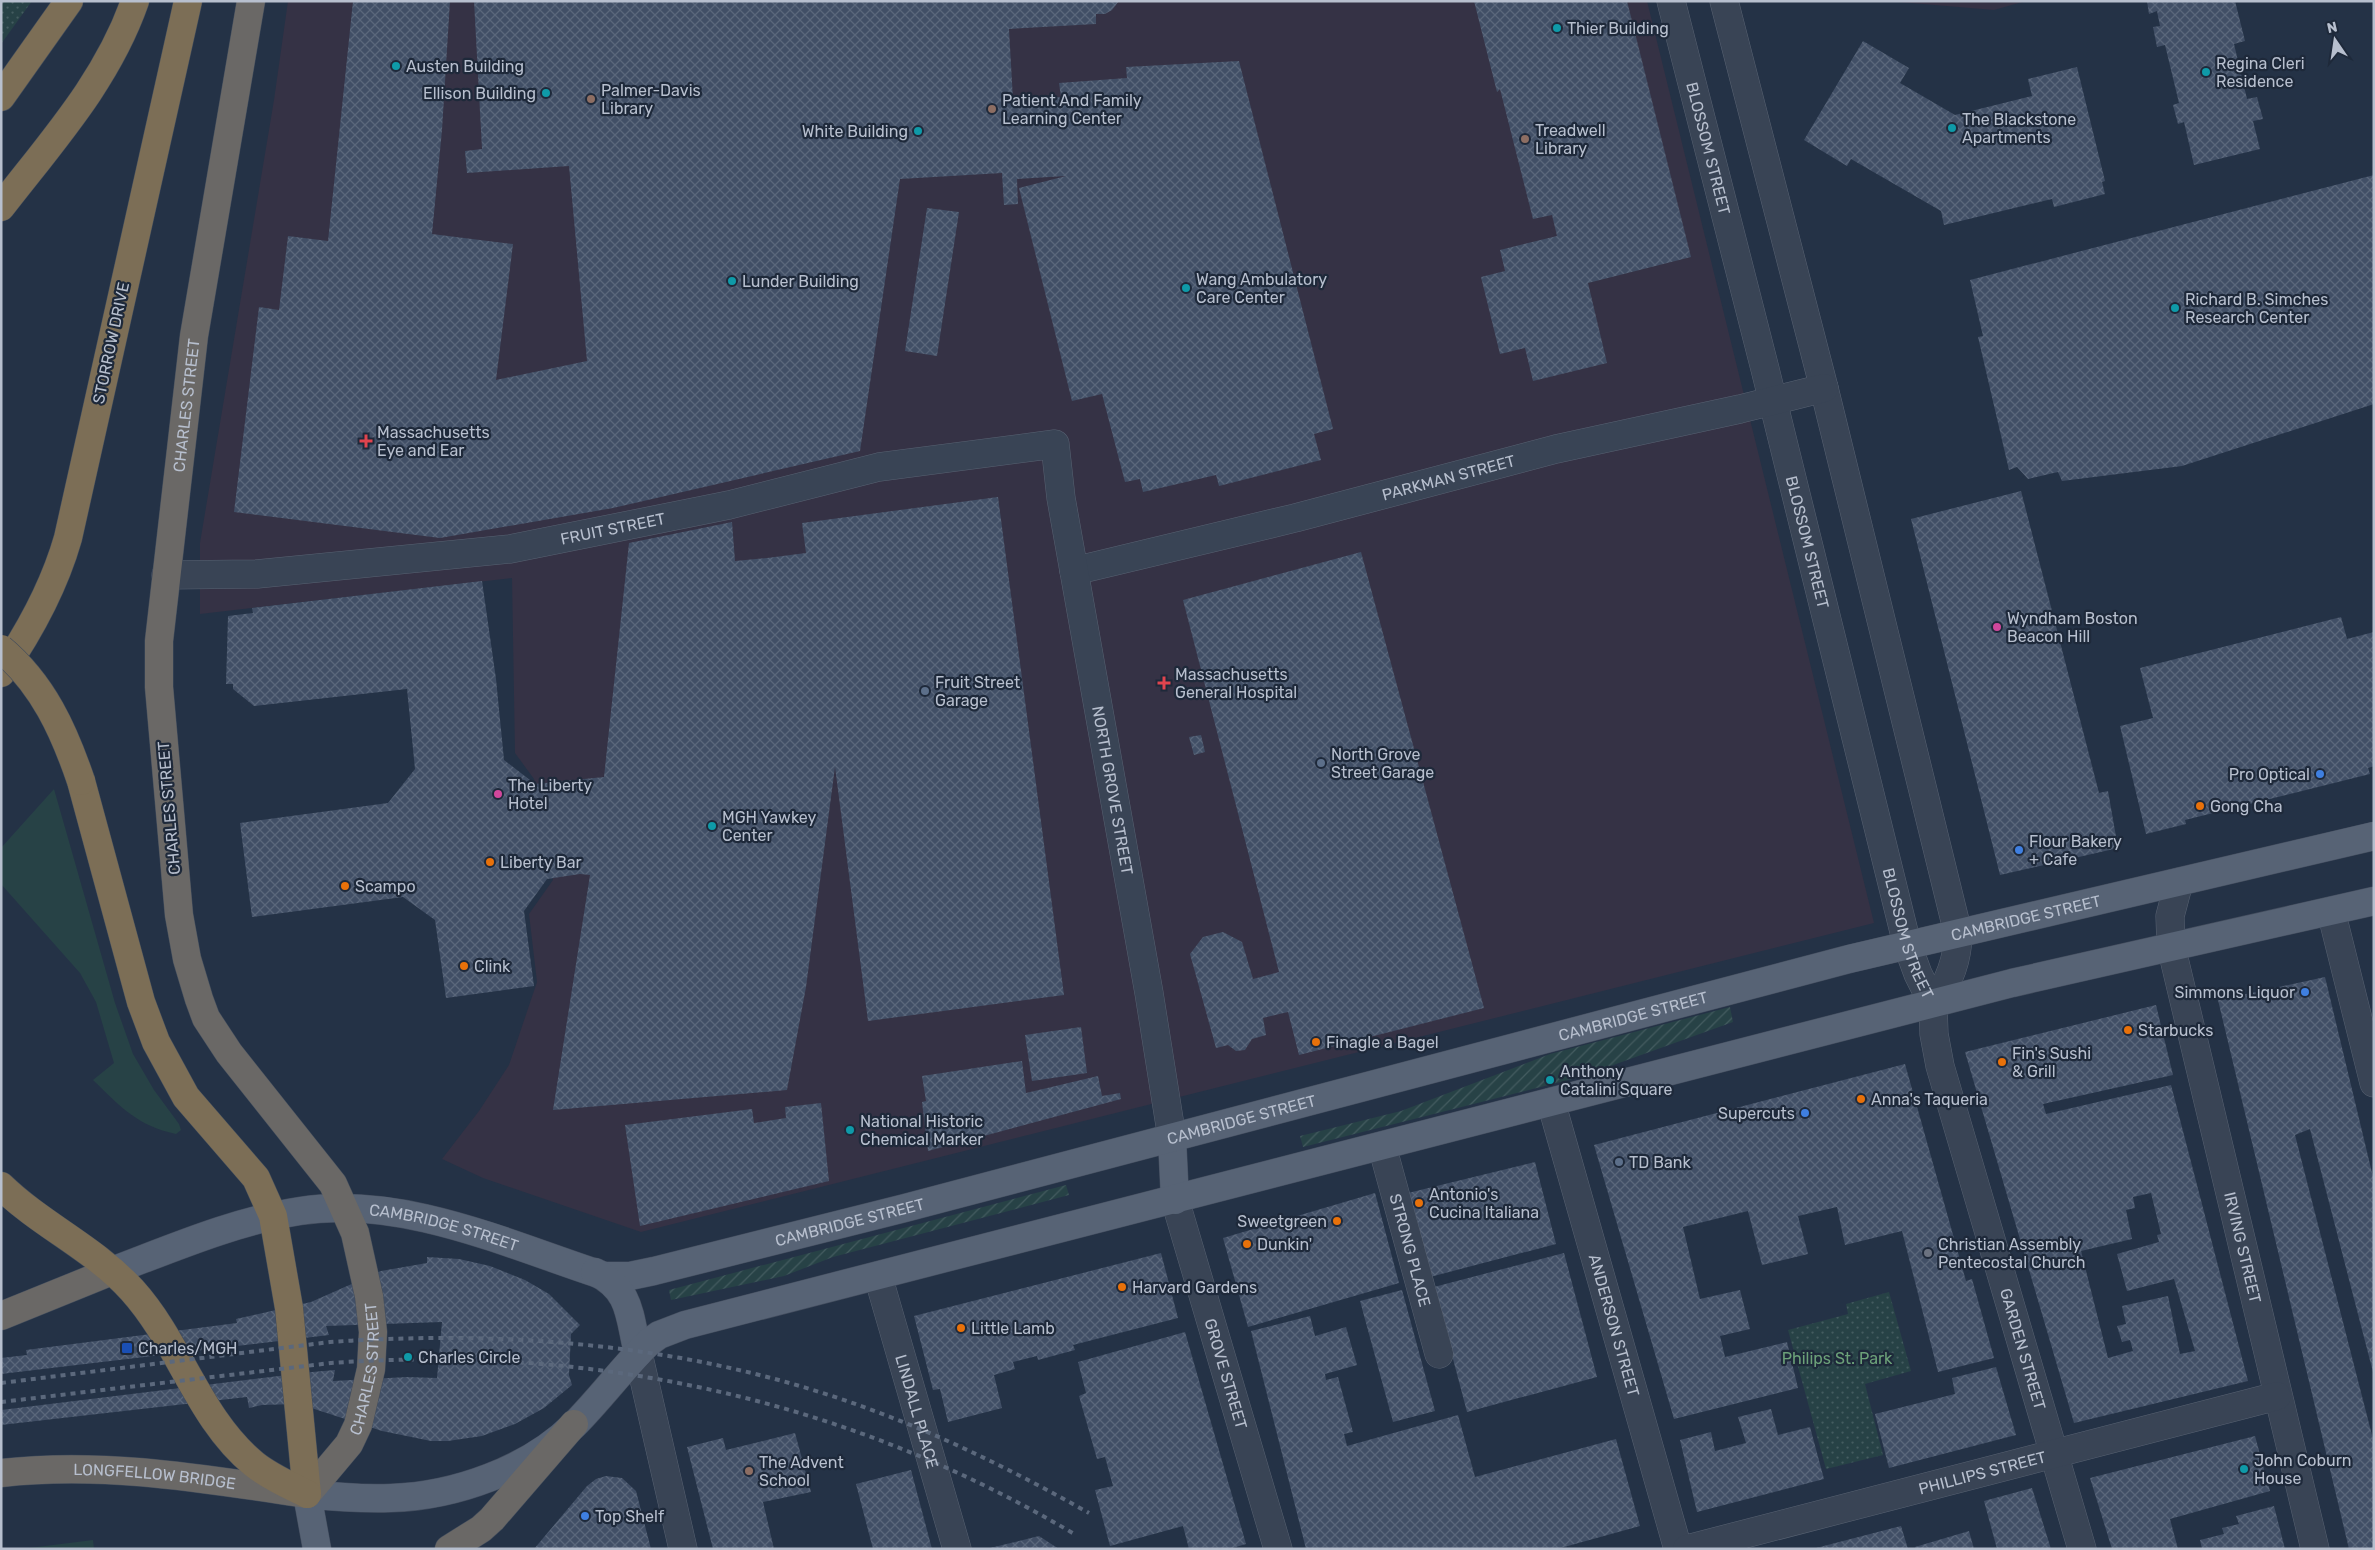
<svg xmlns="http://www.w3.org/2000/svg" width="2375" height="1550" font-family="Rubik,sans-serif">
<defs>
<pattern id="park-dots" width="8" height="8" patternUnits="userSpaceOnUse" patternTransform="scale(1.25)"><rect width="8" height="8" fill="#274246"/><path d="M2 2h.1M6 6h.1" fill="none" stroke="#445c60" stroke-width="1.8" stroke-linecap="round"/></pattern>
<pattern id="garden-furrows" width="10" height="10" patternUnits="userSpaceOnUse" patternTransform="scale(1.25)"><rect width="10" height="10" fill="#274246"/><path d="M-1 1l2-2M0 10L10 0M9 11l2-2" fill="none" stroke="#445c60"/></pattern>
<pattern id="building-cross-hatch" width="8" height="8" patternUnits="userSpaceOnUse" patternTransform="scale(1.25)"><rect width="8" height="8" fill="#414f66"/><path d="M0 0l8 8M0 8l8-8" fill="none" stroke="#5a677b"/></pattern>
</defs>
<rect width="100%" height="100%" fill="#243246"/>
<g fill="#353245">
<polygon points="288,1 1647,1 1874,923 641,1232 483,1178 442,1159 479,1111 509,1065 537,982 529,914 553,880 534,779 515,753 512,578 200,614 200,543 274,100"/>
<polygon points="1887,1 2026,1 1994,10"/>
</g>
<g fill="#274246">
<path d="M54 789 115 1003 133 1054 154 1090 179 1124 181 1130 176 1134C137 1126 120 1106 93 1080L114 1063 96 1002 80 973 1 884V848Z"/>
<polygon points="93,1540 94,1549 21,1549"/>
</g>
<g fill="url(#park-dots)">
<polygon points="1,1 32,1 1,44"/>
<polygon points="1889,1292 1911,1371 1865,1384 1883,1455 1826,1469 1788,1330 1848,1314 1846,1304"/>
</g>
<g fill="url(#garden-furrows)">
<polygon points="1730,1007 1733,1022 1580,1077 1303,1147 1300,1136 1401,1111 1550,1054"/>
<polygon points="1066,1185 1069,1195 833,1257 784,1276 671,1300 669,1290"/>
</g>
<g fill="url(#building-cross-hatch)" fill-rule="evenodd">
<polygon points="353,1 450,1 442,130 432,234 513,244 496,380 587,361 569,166 467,173 465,151 482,149 474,1 1119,1 1112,10 1105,14 1096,14 1096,24 1009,29 1013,100 1061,97 1059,83 1127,78 1126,67 1239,61 1333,429 1314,434 1321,460 1219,486 1216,475 1143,492 1140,479 1125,482 1102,394 1072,401 1019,188 1066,176 1017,179 1018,204 1004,205 1002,173 900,179 860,451 613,508 440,538 234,512 259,307 279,310 288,236 328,241"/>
<polygon points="1474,1 1627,1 1691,257 1588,283 1607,363 1533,381 1525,348 1500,354 1481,277 1505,271 1500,250 1557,236 1552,215 1533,219 1500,89 1497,92"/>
<polygon points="2147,1 2235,1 2245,41 2234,44 2247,99 2257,97 2263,119 2253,121 2260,149 2194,165 2184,122 2178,124 2173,105 2179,103 2165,45 2157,47 2153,27 2160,26 2157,11 2149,14"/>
<polygon points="1863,41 1909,68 1900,83 1955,115 2032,96 2028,79 2077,67 2105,181 2102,182 2105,194 2054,207 2052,199 1944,225 1941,211 1851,159 1847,166 1804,140"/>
<polygon points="2374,175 2374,404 2182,466 2062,481 2058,472 2028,479 2017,467 2009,470 1978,337 1983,336 1970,280"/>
<polygon points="927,208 959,212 937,356 905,351"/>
<polygon points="2021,491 2099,793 2108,791 2118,848 2000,875 1911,519"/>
<polygon points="998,497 1064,995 868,1021 835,767 806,987 787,1090 553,1110 590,875 580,874 547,879 524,911 534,986 446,998 435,920 403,897 252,917 240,823 388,803 415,769 407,689 254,706 233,689 233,684 226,684 228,616 253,613 252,608 482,581 496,679 504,760 535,784 604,777 629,543 732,522 735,561 767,558 806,553 802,523"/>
<polygon points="1361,552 1484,1008 1299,1055 1288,1012 1263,1018 1266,1035 1252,1039 1245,1050 1236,1051 1228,1045 1216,1048 1190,954 1203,937 1223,932 1242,942 1253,979 1279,972 1183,600"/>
<polygon points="2341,617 2347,639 2374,632 2374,766 2368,768 2370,774 2185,820 2186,824 2146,834 2120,726 2153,718 2140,668"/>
<polygon points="1201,735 1205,752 1194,755 1189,737"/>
<polygon points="2325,977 2374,1181 2374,1376 2310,1129 2295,1135 2374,1443 2374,1549 2349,1549 2218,1000"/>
<path d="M2156 1005 2173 1075 2043 1104 2046 1114 2171 1085 2248 1381 2074 1423 1965 1052ZM2151 1193 2161 1234 2157 1235 2159 1242 2117 1254 2127 1291 2174 1279 2195 1351 2180 1354 2168 1296 2122 1306 2126 1324 2117 1326 2122 1342 2130 1340 2133 1351 2108 1358 2081 1251 2132 1239 2126 1210 2135 1208 2133 1197Z"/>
<polygon points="1081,1027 1087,1073 1032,1081 1025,1035"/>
<polygon points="1022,1061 1026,1093 1098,1076 1102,1096 1120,1093 1121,1099 928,1151 922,1102 926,1101 922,1076"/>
<polygon points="1905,1064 1966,1281 1972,1279 1994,1358 1938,1372 1902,1231 1845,1245 1837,1207 1798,1216 1808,1254 1762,1265 1748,1211 1683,1227 1700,1299 1740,1290 1750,1329 1720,1336 1725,1357 1787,1342 1798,1388 1674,1419 1594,1145"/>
<polygon points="821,1103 829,1181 640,1226 625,1125 752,1109 754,1123 786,1118 785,1107"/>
<polygon points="1535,1162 1556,1244 1430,1277 1408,1193"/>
<polygon points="1375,1193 1399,1283 1248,1327 1223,1238"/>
<polygon points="1161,1253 1178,1318 1073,1345 1075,1350 1038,1360 1037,1356 1013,1362 1015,1369 994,1375 1002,1408 948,1422 940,1389 933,1390 914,1316"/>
<polygon points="1564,1253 1597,1377 1467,1412 1434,1287"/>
<polygon points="427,1257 459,1259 490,1266 525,1280 549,1294 580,1325 571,1334 569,1375 572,1385 544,1408 515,1424 482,1436 448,1441 431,1441 382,1431 299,1404 262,1405 249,1408 247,1397 1,1425 1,1410 312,1372 335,1370 333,1381 407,1377 437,1378 442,1322 326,1326 329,1335 1,1374 1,1358 27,1355 26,1350 237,1323 236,1319 311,1302 381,1271 427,1263"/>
<polygon points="1402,1290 1435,1411 1393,1422 1360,1301"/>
<polygon points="1310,1316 1315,1336 1346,1327 1357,1365 1325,1374 1326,1380 1338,1377 1353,1432 1344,1434 1347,1446 1458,1415 1475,1477 1616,1439 1640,1526 1557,1549 1306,1549 1251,1331"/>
<polygon points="1185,1332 1246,1544 1229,1549 1189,1549 1183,1526 1110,1546 1095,1490 1113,1486 1105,1457 1097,1459 1079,1396 1086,1393 1078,1362"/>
<polygon points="1996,1367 2016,1435 1889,1468 1875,1414 1955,1394 1952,1378"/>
<polygon points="1771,1409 1778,1435 1810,1427 1824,1479 1697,1512 1680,1440 1711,1432 1715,1451 1746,1443 1738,1417"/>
<polygon points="795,1433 811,1492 763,1502 774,1549 713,1549 687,1447 723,1438 726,1450"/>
<polygon points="2255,1436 2270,1491 2170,1519 2178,1549 2112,1549 2090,1478"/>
<polygon points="911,1470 932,1549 873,1549 856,1484"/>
<polygon points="606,1476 622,1478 636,1491 651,1549 534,1549 587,1486 596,1479"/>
<polygon points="2032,1488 2051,1549 1997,1549 1984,1501"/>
<polygon points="2274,1506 2285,1549 2202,1549 2200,1540 2224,1534 2222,1528 2239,1524 2236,1516"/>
<polygon points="1901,1526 1908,1549 1816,1549 1816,1548"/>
<polygon points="1969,1531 1974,1549 1916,1549 1915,1547"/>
<polygon points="1039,1536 1059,1549 990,1549 990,1548"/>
</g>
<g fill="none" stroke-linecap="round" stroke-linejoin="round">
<defs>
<g id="minor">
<path id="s1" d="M1671 1 1765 369 1907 944 1918 974 1933 1004 1934 1034 1940 1066 2082 1549"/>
<path d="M1724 1 1824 388 1958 933C1958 960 1949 983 1933 1004"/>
<path id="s2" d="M1074 571 1295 518 1556 449 1740 409 1824 388"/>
<path id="s3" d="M166 575 257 574 510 549 729 505 879 467 1055 444 1061 498 1149 993 1172 1138"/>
<path id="s4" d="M2179 882 2170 916 2171 946 2315 1549"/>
<polyline points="2331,911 2374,1083"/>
<path id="s5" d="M1551 1102 1678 1549"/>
<path id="s6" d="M1382 1146 1439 1354"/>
<path id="s7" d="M1175 1200 1278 1549"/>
<path id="s8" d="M878 1276 957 1549"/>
<polyline points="638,1353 683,1549"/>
<path id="s9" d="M1687 1549 2277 1396"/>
</g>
<g id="primary">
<polyline points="1172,1138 1175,1200"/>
<path id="s10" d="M112 1271C173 1248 235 1221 300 1211 403 1195 509 1245 605 1276H630L654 1271 905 1208 1849 959 2374 836"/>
<path d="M595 1272C632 1290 629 1317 638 1353"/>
<path d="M317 1549 307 1494C335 1497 363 1499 391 1498 455 1496 528 1470 574 1425 600 1399 622 1369 648 1343L659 1335 685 1325 2012 983 2374 901"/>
</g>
<g id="trunk">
<polyline points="1,1316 112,1271"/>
<path id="s11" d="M1 1473C104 1461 206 1479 307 1494L349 1444 358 1425 371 1369 373 1332 369 1296 355 1233 333 1184 229 1053 206 1018 199 999 187 959 179 915 159 687V641L194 336 251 1"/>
<polyline points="449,1549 481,1529 492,1519 574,1424"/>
</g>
<g id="motorway">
<polyline points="1,97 69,1"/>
<path d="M1 207C52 141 107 81 135 1"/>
<path d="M1 673C30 631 54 587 68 538L188 1"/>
<polyline points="81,781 141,1002 156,1042 186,1097 256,1178 273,1216 289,1308 307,1494"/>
<path d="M1 1186C41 1225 95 1249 132 1290 180 1343 198 1418 254 1464 270 1477 289 1485 307 1494"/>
</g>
</defs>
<use href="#minor" stroke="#586272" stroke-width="29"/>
<use href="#primary" stroke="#434d5e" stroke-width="29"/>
<use href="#trunk" stroke="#414c5c" stroke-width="29"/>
<use href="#motorway" stroke="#414c5c" stroke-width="29"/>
<use href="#minor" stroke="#394455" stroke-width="28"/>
<use href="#primary" stroke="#576375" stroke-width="28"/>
<use href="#trunk" stroke="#6a6866" stroke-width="28"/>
<use href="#motorway" stroke="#7c6e56" stroke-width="28"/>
<g stroke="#5b687c" stroke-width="4" stroke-dasharray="5 5" stroke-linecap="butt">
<path d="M1 1383 330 1342C518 1329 708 1346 885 1415 956 1442 1023 1476 1089 1513"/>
<path d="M1 1402 331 1363C595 1344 849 1400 1076 1535"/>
</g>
<defs>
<path id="motorway-bridge" d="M1 649C43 684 64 731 81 781"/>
</defs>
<use href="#motorway-bridge" stroke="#414c5c" stroke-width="29" stroke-linecap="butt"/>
<use href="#motorway-bridge" stroke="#7c6e56" stroke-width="28"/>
</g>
<g fill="#0f9aa8" stroke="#1e293a" stroke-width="2">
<circle cx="1557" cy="28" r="5"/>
<circle cx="396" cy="66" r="5"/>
<circle cx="2206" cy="72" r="5"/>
<circle cx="546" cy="93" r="5"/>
<circle cx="1952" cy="128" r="5"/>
<circle cx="918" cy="131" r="5"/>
<circle cx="732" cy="281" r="5"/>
<circle cx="1186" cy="288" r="5"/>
<circle cx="2175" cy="308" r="5"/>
<circle cx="712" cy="826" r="5"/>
<circle cx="1550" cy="1080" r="5"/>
<circle cx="850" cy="1130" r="5"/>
<circle cx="408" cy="1357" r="5"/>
<circle cx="2244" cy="1469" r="5"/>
</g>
<g fill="#8d6e63" stroke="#1e293a" stroke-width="2">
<circle cx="591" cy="99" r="5"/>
<circle cx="992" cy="109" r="5"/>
<circle cx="1525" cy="139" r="5"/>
<circle cx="749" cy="1471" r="5"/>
</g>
<g fill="#e0444e" stroke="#1e293a" stroke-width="2">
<path d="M363.5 433.5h5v5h5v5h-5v5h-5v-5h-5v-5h5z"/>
<path d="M1161.5 675.5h5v5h5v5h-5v5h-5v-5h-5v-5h5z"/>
</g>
<g fill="#d1479c" stroke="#1e293a" stroke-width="2">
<circle cx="1997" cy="627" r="5"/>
<circle cx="498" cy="794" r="5"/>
</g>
<g fill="#5c6f8a" stroke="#1e293a" stroke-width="2">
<circle cx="925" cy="691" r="5"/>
<circle cx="1321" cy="763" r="5"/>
<circle cx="1619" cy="1162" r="5"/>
</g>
<g fill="#3f7fe0" stroke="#1e293a" stroke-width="2">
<circle cx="2320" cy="774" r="5"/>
<circle cx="2019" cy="850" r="5"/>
<circle cx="2305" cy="992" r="5"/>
<circle cx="1805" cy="1113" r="5"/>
<circle cx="585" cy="1516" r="5"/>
</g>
<g fill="#e8710a" stroke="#1e293a" stroke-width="2">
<circle cx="2200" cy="806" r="5"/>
<circle cx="490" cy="862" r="5"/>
<circle cx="345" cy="886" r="5"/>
<circle cx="464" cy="966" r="5"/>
<circle cx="2128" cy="1030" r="5"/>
<circle cx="1316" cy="1042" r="5"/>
<circle cx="2002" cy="1062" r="5"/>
<circle cx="1861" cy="1099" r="5"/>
<circle cx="1419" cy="1203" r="5"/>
<circle cx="1337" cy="1221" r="5"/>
<circle cx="1247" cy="1244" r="5"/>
<circle cx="1122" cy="1287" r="5"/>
<circle cx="961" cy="1328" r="5"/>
</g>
<circle fill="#6b7280" stroke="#1e293a" stroke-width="2" cx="1928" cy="1253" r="5"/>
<rect fill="#1a4fb4" stroke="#1e293a" stroke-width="2" x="121" y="1342" width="12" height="12" rx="2.5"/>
<g text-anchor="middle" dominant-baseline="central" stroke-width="4.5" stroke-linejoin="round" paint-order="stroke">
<g font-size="16" fill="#b7bfce" stroke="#1e293a" text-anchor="start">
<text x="1567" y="28">Thier Building</text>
<text x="2216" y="63">Regina Cleri<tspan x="2216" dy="18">Residence</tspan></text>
<text x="406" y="66">Austen Building</text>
<text x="601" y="90">Palmer-Davis<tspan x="601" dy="18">Library</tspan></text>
<text x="536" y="93" text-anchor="end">Ellison Building</text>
<text x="1002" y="100">Patient And Family<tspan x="1002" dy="18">Learning Center</tspan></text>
<text x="1962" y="119">The Blackstone<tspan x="1962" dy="18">Apartments</tspan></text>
<text x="1535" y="130">Treadwell<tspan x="1535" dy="18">Library</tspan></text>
<text x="908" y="131" text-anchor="end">White Building</text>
<text x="1196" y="279">Wang Ambulatory<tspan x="1196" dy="18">Care Center</tspan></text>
<text x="742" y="281">Lunder Building</text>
<text x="2185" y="299">Richard B. Simches<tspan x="2185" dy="18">Research Center</tspan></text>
<text x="377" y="432">Massachusetts<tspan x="377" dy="18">Eye and Ear</tspan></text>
<text x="2007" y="618">Wyndham Boston<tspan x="2007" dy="18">Beacon Hill</tspan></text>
<text x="1175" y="674">Massachusetts<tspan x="1175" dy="18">General Hospital</tspan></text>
<text x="935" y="682">Fruit Street<tspan x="935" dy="18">Garage</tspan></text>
<text x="1331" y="754">North Grove<tspan x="1331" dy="18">Street Garage</tspan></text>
<text x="2310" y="774" text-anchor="end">Pro Optical</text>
<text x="508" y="785">The Liberty<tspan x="508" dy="18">Hotel</tspan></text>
<text x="2210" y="806">Gong Cha</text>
<text x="722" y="817">MGH Yawkey<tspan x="722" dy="18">Center</tspan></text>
<text x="2029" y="841">Flour Bakery<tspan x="2029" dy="18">+ Cafe</tspan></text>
<text x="500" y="862">Liberty Bar</text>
<text x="355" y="886">Scampo</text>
<text x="474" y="966">Clink</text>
<text x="2295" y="992" text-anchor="end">Simmons Liquor</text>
<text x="2138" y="1030">Starbucks</text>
<text x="1326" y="1042">Finagle a Bagel</text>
<text x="2012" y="1053">Fin's Sushi<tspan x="2012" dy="18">&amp; Grill</tspan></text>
<text x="1560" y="1071">Anthony<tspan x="1560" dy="18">Catalini Square</tspan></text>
<text x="1871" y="1099">Anna's Taqueria</text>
<text x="1795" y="1113" text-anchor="end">Supercuts</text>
<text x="860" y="1121">National Historic<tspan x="860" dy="18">Chemical Marker</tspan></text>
<text x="1629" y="1162">TD Bank</text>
<text x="1429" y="1194">Antonio's<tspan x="1429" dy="18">Cucina Italiana</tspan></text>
<text x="1327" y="1221" text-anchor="end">Sweetgreen</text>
<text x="1257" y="1244">Dunkin'</text>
<text x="1938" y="1244">Christian Assembly<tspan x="1938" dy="18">Pentecostal Church</tspan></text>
<text x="1132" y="1287">Harvard Gardens</text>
<text x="971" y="1328">Little Lamb</text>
<text x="138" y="1348">Charles/MGH</text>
<text x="418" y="1357">Charles Circle</text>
<text x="2254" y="1460">John Coburn<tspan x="2254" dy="18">House</tspan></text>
<text x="759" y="1462">The Advent<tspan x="759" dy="18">School</tspan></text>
<text x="595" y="1516">Top Shelf</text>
</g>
<g font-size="16" fill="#b7bfce" stroke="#1e293a">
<text stroke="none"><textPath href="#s1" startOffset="152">BLOSSOM STREET</textPath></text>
<text transform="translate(111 343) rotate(-78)">STORROW DRIVE</text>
<text stroke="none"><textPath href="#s11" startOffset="1471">CHARLES STREET</textPath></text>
<text stroke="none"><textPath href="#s2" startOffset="386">PARKMAN STREET</textPath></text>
<text stroke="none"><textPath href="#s3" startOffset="450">FRUIT STREET</textPath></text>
<text stroke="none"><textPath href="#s1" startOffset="558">BLOSSOM STREET</textPath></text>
<text stroke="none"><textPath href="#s3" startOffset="1252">NORTH GROVE STREET</textPath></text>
<text transform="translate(169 808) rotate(-95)">CHARLES STREET</text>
<text stroke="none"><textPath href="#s10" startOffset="1979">CAMBRIDGE STREET</textPath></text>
<text stroke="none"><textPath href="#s1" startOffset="962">BLOSSOM STREET</textPath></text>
<text stroke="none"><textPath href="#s10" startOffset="1574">CAMBRIDGE STREET</textPath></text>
<text stroke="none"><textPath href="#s10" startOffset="1169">CAMBRIDGE STREET</textPath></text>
<text stroke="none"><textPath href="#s10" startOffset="764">CAMBRIDGE STREET</textPath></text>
<text stroke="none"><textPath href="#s10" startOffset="344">CAMBRIDGE STREET</textPath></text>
<text stroke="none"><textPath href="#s4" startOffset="375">IRVING STREET</textPath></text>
<text stroke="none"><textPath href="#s6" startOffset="108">STRONG PLACE</textPath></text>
<text stroke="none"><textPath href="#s5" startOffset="232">ANDERSON STREET</textPath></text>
<text stroke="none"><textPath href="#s1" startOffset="1395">GARDEN STREET</textPath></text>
<text stroke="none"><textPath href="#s11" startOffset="451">CHARLES STREET</textPath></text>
<text stroke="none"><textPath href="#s7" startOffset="181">GROVE STREET</textPath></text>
<text stroke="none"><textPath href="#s8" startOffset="141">LINDALL PLACE</textPath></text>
<text stroke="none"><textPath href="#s9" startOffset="305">PHILLIPS STREET</textPath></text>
<text stroke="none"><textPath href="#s11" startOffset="154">LONGFELLOW BRIDGE</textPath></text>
</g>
<g font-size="16" fill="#6ca179" stroke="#1e293a">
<text x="1837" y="1358">Philips St. Park</text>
</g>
</g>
<rect width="2375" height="1550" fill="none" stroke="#b7bfce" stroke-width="5"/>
<g transform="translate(2335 40) rotate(347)" stroke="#1e293a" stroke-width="4" paint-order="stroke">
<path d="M0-4L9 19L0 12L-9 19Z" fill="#b7bfce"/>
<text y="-8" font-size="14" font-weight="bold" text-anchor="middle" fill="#b7bfce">N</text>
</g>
</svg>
